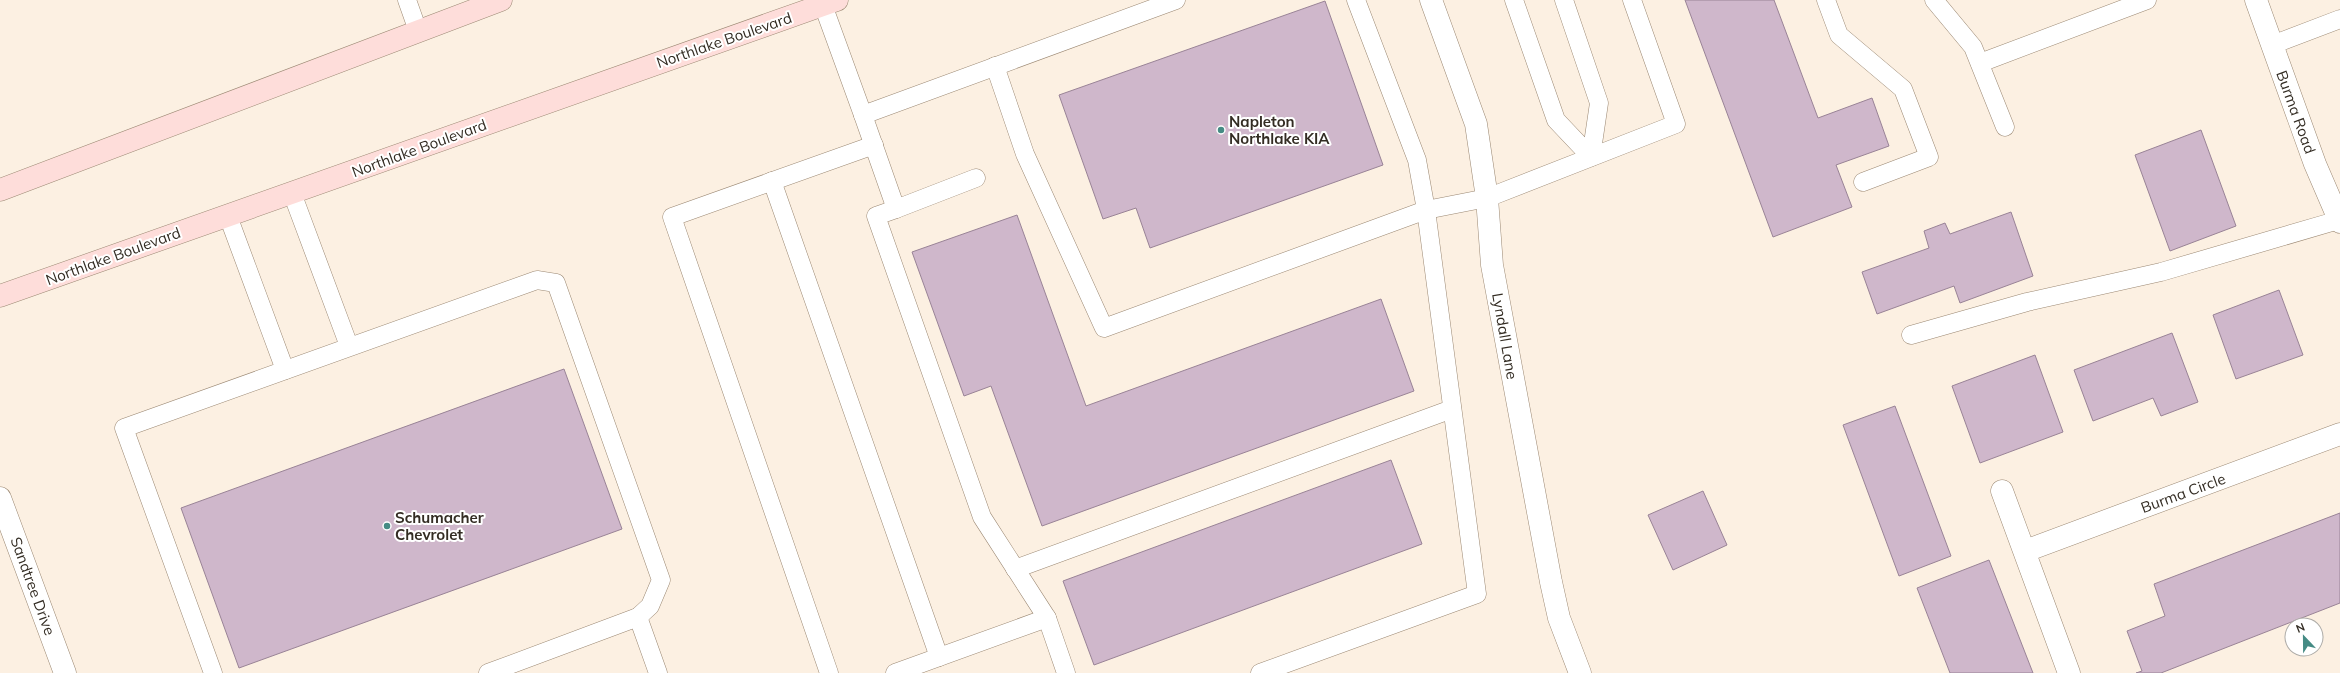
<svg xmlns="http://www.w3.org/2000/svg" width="2340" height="673" font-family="Mulish,sans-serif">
<rect width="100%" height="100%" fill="#fcf0e2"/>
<g fill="#cfb7cb" stroke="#998396">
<polygon points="1685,0 1774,0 1818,118 1872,98 1889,146 1836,165 1852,207 1773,237"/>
<polygon points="1325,1 1383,165 1150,248 1136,208 1103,219 1059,95"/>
<polygon points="2201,130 2236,226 2170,251 2135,155"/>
<polygon points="2011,212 2033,276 1960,303 1954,286 1877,314 1862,272 1929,248 1924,231 1945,223 1950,234"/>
<polygon points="1017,215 1086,406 1381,299 1414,391 1042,526 991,386 964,396 912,252"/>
<polygon points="2279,290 2303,355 2236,379 2213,315"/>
<polygon points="2172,333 2198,402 2161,416 2153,398 2093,421 2074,370"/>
<polygon points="2035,355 2063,432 1980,463 1952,386"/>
<polygon points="564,369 622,529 239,668 181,508"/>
<polygon points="1895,406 1951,556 1899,576 1843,425"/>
<polygon points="1391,460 1422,544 1094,665 1063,581"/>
<polygon points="1703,491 1727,545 1673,570 1648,515"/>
<polygon points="2340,513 2340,603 2161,673 2136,673 2142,671 2127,631 2165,616 2154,584"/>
<polygon points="1989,560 2033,673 1950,673 1917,588"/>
</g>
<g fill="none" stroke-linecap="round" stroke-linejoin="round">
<defs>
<g id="lane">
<polyline points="407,0 418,31"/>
<polyline points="1514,0 1556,120 1591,157 1599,103 1564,0"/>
<polyline points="1826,0 1839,35 1903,89 1929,157 1863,182"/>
<polyline points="1934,0 1973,47 2005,127"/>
<polyline points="823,5 863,115"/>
<polyline points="2272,45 2340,19"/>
<polyline points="1980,63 2147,0"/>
<polyline points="995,66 1025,154 1104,328 1426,210 1487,198 1676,124 1632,0"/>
<polyline points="976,178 896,209 863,115 1176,0"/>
<polyline points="772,181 939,657"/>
<polyline points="292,193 349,346"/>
<polyline points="896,209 876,216 982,517 1047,618 1066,673"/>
<polyline points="228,216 285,370"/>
<polyline points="1911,335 2027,302 2161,272 2339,220"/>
<polyline points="1015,569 1452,409"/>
<polyline points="213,673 124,428 537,280 556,283 661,580 650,606 638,617"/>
<polyline points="488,673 638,617 658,673"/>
<polyline points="829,673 672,217 874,145"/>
<polyline points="895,673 1047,618"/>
<polyline points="1260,673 1477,594 1426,210 1417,160 1356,0"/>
</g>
<g id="street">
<polyline points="1431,0 1476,124 1487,198 1492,265 1551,582 1559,618 1580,673"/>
<polyline points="2256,0 2315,164 2340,222"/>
<polyline points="2002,491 2069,673"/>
<polyline points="0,498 65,673"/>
<polyline points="2025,551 2340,434"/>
</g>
<g id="secondary">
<polyline points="0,190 501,0"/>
<polyline points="0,296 837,0"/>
</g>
</defs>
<use href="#lane" stroke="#9b8873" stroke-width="19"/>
<use href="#street" stroke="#9b8873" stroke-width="23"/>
<use href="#secondary" stroke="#9b8873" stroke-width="23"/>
<use href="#lane" stroke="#fff" stroke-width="18"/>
<use href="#street" stroke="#fff" stroke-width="22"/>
<use href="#secondary" stroke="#feddda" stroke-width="22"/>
</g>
<g fill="#458b84" stroke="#fff" stroke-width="1.5">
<circle cx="1221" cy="130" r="4"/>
<circle cx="387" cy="526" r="4"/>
</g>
<g text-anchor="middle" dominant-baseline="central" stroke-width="4" stroke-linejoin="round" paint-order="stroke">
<g font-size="15" fill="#332c23" stroke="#fff">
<text transform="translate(724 40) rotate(-19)">Northlake Boulevard</text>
<text transform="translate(2296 112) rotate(70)">Burma Road</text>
<text transform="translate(419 148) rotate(-20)">Northlake Boulevard</text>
<text transform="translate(113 256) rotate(-20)">Northlake Boulevard</text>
<text transform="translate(1505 336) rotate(80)">Lyndall Lane</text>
<text transform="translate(2183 493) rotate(-20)">Burma Circle</text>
<text transform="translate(33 586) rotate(70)">Sandtree Drive</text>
</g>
<g font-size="15" font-weight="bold" fill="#332c23" stroke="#fff" text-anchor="start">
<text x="1229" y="121">Napleton<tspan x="1229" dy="17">Northlake KIA</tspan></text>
<text x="395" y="517">Schumacher<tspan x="395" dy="17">Chevrolet</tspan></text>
</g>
</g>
<g transform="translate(2304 637) rotate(338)"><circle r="19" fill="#ffffff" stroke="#adaba7"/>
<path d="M0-3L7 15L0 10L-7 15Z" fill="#458b84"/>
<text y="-6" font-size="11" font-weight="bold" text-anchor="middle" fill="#332c23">N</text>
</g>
</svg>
